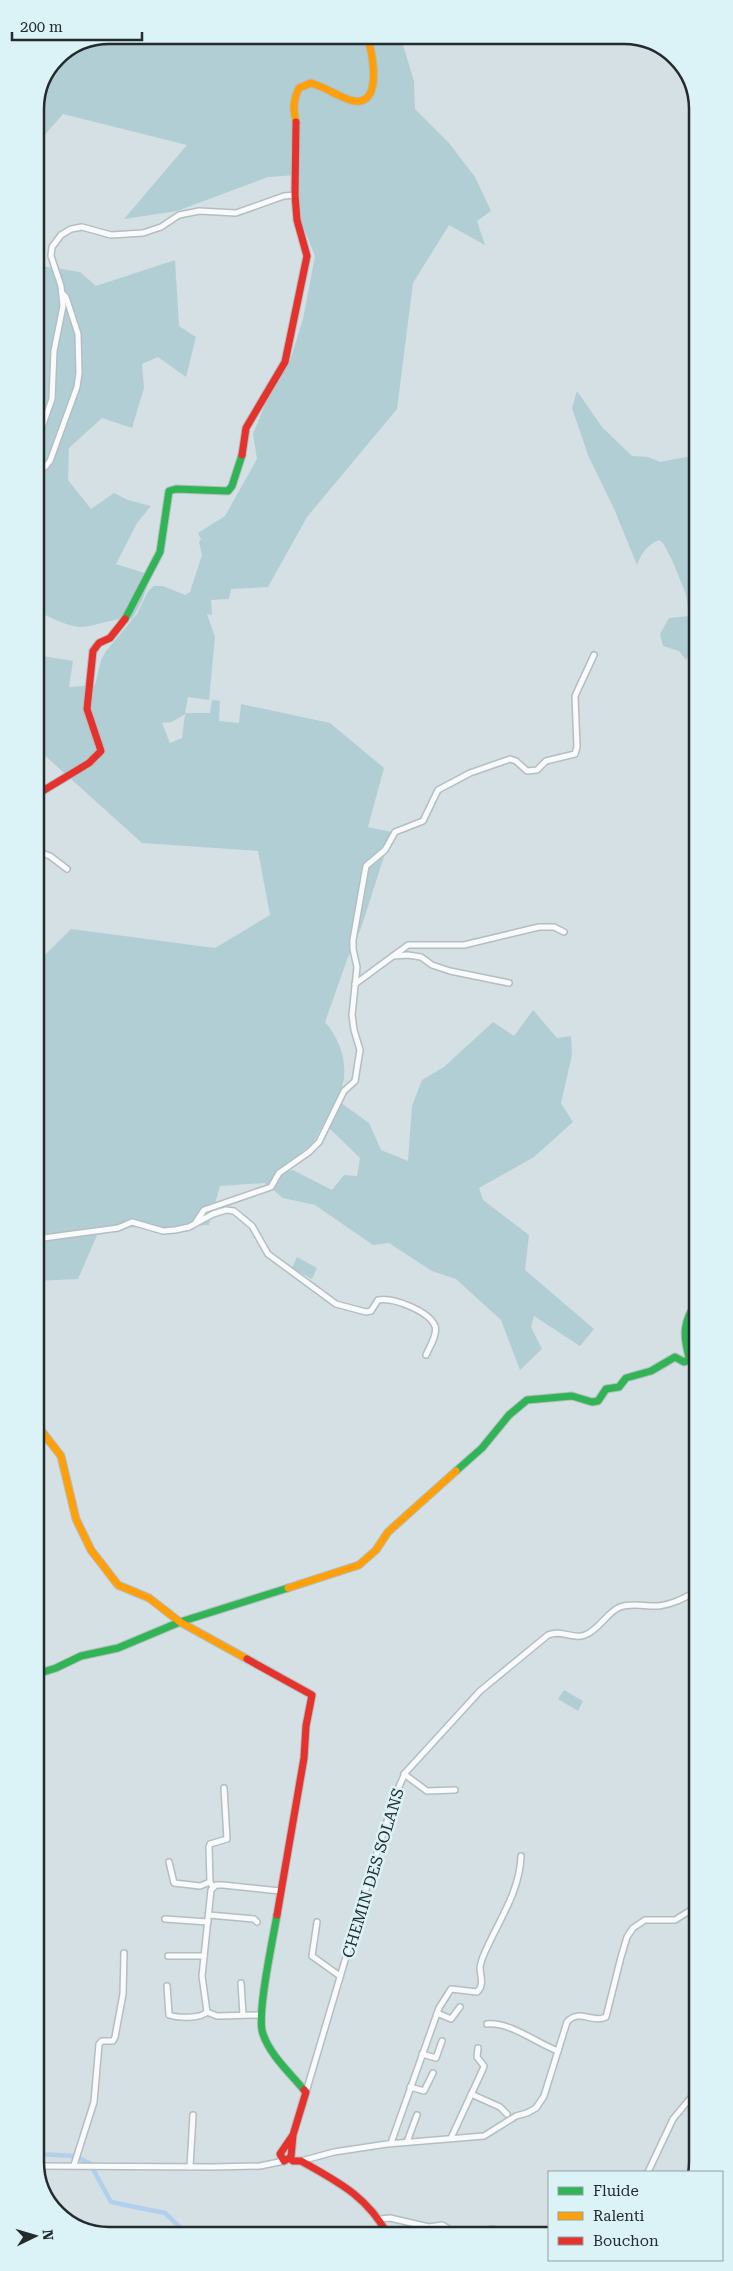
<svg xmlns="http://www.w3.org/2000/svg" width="733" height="2271" font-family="'Roboto Serif',serif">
<rect width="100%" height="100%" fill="#d4e0e3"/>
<g fill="#b2ced5" fill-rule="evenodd">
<path d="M108 35H400L414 81 415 109 449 143 475 177 491 211 477 221 485 245 449 225 413 283 397 409 307 517 268 587 231 589 229 599 211 600 212 615 207 614 215 637 209 700 188 697 185 713H210L212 700 220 701 219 721 239 723 241 704 330 723 384 768 368 827 392 832 361 928 348 957 325 1022C344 1045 351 1073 337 1100L369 1123 381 1150 408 1161 412 1106 422 1080 444 1067 493 1022 514 1036 533 1010 557 1038 571 1036 572 1055 561 1103 573 1122 534 1157 479 1188 483 1200 529 1235 525 1270 594 1329 580 1346 534 1316 531 1327 542 1349 520 1370 501 1320 456 1279 432 1271 389 1243 373 1245 315 1205 283 1198 265 1183 220 1186 209 1225 153 1228 101 1226 78 1279 36 1281V1194L43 1186 36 1183V954L45 955 71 929 215 948 270 915 258 851 142 843 42 753 36 734V655L73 661 69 687 95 685 101 660 106 651 137 614 148 591 154 586H163L185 595 190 592 202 555 199 542 201 539 198 533 225 516 257 459 253 434 266 402 290 361 303 319 315 256 301 221 296 175 268 177 177 211 124 219 187 145 63 114 35 146V104L57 56ZM185 714 182 738 170 743 162 723 172 722ZM324 1123 360 1158 357 1176 344 1175 332 1190 293 1170 278 1173 313 1143Z"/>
<path d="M175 260 179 326 196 337 186 377 158 357 142 364 144 388 132 428 102 418 69 448 68 480 91 509 114 493 128 500 151 506 137 523 116 564 151 575 142 601 132 619C114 617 98 626 81 627 69 627 46 616 36 610L35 265 80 272 96 286Z"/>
<path d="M577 391 602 427 632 456 648 457 660 462 696 455V643L686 660 679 651 663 646 660 634 669 618 689 616 686 594 672 560 663 543 659 540C647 545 641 554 637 565L615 511 588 455 572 408Z"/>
<polygon points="297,1257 317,1268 312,1279 292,1268"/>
<polygon points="564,1690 583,1701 578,1711 558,1699"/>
</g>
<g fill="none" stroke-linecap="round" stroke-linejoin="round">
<g stroke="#b1d0ee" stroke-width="4.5">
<polyline points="37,2154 75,2156"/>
<polyline points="79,2158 91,2164"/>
<polyline points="93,2169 111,2202 165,2213 188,2235"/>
</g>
<defs>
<g id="street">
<polyline points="36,444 52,399 54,351 63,306 61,286 51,256 52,247 61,235 71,229 82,227 111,235 143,233 161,227 179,215 199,211 236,213 284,196 295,195"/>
<polyline points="36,470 45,467 50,461 77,387 79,373 78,334 66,297 62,293"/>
<polyline points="36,851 50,856 67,869"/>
<polyline points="393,956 408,955 421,957 432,965 450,971 509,983"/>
<polyline points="355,984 408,945 464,945 539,927 554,927 564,932"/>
<polyline points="196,1222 204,1210 271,1187 279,1173 309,1152 319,1142 344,1091 355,1081 360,1050 354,1030 352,1015 357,967 353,949 353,940 366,866 385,850 395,832 423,821 438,790 470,773 510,759 516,761 527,771 537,770 546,761 575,754 577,747 575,696 594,655"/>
<path d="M36 1239 118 1228 132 1222 163 1231 175 1230 189 1227 213 1214 226 1210 234 1211 252 1226 268 1254 336 1304 366 1312 371 1311 378 1300C393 1297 429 1311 435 1326 438 1334 429 1348 426 1355"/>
<polyline points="404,1774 427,1791 455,1790"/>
<polyline points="169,1862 174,1883 200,1886 210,1882"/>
<polyline points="213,1887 210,1882 209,1847 210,1844 227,1839 224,1788"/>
<polyline points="209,1915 254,1919 257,1922"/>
<polyline points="165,1919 208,1922"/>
<polyline points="317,1922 312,1956 340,1976"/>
<polyline points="168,1956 204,1956"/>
<polyline points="241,1983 243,2015"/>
<path d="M167 1986 169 2015C178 2018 200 2019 207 2012"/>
<polyline points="437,2013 451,2019 460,2007"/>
<polyline points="261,2015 217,2016 207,2012 202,1976 211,1890 216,1885 223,1885 280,1891"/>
<path d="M487 2024C511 2022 536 2043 558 2051"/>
<polyline points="422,2054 436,2058 442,2041"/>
<polyline points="410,2087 424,2091 433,2073"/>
<path d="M306 2092 375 1859 395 1796 405 1773 480 1691 548 1635C562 1629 573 1640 585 1635 599 1630 607 1612 620 1607 633 1602 646 1607 659 1606 674 1604 684 1598 697 1591"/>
<polyline points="471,2094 500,2107 507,2114"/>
<polyline points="451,2138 483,2069 484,2066 477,2057 478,2048"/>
<polyline points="407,2142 417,2115"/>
<path d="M391 2143 439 2008 451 1989 477 1992C485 1985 480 1976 480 1967 481 1962 483 1956 485 1952 499 1920 520 1891 521 1856"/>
<path d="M301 2161 334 2152 387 2144 484 2136 516 2116 527 2113 536 2108 544 2096 567 2022C579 2008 593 2024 606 2017L621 1957 627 1937 633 1928 645 1920H675L691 1910 695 1911 698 1915"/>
<polyline points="74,2165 94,2102 99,2044 102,2041 113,2041 115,2037 123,1994 124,1953"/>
<polyline points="37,2166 213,2167 260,2166 284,2161"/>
<polyline points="190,2167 193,2115"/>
<polyline points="648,2172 673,2119 698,2089"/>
<polyline points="381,2219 390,2218 429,2227 442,2225 457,2234"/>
<polyline points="484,2234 487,2230 493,2229"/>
</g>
<g id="fast">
<polyline points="125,619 160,552 169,491 176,489 228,491 232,486 242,455"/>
<path d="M456 1471 482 1448 509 1415 527 1400 572 1396 592 1402 598 1401 606 1389 619 1387 626 1378 651 1371 675 1357 684 1362 687 1361 689 1357C683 1335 683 1321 697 1302"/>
<polyline points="37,1674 56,1668 81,1656 118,1648 180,1622 288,1588"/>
<path d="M277 1915C273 1939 256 2016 263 2034 270 2055 290 2073 304 2090"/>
</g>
<g id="slow">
<path d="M296 122C293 108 293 101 299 88L311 83C325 87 337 96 350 100 385 111 372 50 367 35"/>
<polyline points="37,1425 61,1456 76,1519 91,1550 118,1585 149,1598 180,1622 247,1659"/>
<polyline points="288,1588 359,1565 376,1550 388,1532 456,1471"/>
</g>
<g id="jam">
<polyline points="242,455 246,428 285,362 307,256 297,220 295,195 296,122"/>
<polyline points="36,795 89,763 101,751 87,709 93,651 99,643 110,638 125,619"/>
<polyline points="247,1659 312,1695 306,1726 304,1758 277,1915"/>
<polyline points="293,2135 280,2154 284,2161 291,2157 293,2135 306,2092 304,2090"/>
<path d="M290 2158 293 2161H301C338 2182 367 2196 388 2235"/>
</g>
</defs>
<use href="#street" stroke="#b4bec0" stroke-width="8"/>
<use href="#fast" stroke="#b4bec0" stroke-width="9"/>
<use href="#slow" stroke="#b4bec0" stroke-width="9"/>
<use href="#jam" stroke="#b4bec0" stroke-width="9"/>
<use href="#street" stroke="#f9fafb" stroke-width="5"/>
<use href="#fast" stroke="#30b455" stroke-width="7"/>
<use href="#slow" stroke="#ff9f0a" stroke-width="7"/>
<use href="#jam" stroke="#e5322d" stroke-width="7"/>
</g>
<g text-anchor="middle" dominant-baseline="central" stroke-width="5" stroke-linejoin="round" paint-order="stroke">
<g font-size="16" fill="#232b2d" stroke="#dbf2f6">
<text transform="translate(373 1873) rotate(-73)">CHEMIN DES SOLANS</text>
</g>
</g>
<path d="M0 0H733V2271H0ZM109 44H624A65 65 0 0 1 689 109V2162A65 65 0 0 1 624 2227H109A65 65 0 0 1 44 2162V109A65 65 0 0 1 109 44Z" fill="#dbf2f6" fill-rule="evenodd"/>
<path fill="none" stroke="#232b2d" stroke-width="2.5" d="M109 44H624A65 65 0 0 1 689 109V2162A65 65 0 0 1 624 2227H109A65 65 0 0 1 44 2162V109A65 65 0 0 1 109 44Z"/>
<rect x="548" y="2171" width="175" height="90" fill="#dbf2f6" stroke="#91a2a6"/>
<rect x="558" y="2187" width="25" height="8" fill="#30b455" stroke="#91a2a6"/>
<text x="593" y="2196" font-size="15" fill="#232b2d">Fluide</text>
<rect x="558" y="2212" width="25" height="8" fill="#ff9f0a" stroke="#91a2a6"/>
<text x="593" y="2221" font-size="15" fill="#232b2d">Ralenti</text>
<rect x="558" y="2237" width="25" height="8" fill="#e5322d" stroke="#91a2a6"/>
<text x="593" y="2246" font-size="15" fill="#232b2d">Bouchon</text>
<g transform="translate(35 2236) rotate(85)" stroke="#dbf2f6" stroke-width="4" paint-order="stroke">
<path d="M0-4L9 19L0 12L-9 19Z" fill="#232b2d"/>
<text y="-8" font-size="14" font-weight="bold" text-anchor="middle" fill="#232b2d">N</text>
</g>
<path d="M12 32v8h130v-8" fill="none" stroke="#232b2d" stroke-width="2.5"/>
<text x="20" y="32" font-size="15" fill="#232b2d" stroke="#dbf2f6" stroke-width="4" paint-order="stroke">200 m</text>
</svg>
